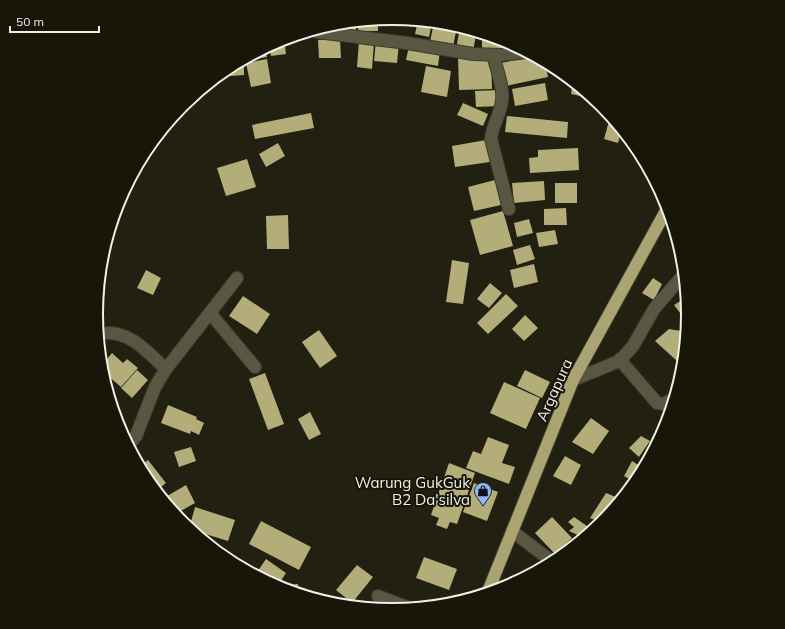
<svg xmlns="http://www.w3.org/2000/svg" width="785" height="629" font-family="Mulish,sans-serif">
<rect width="100%" height="100%" fill="#212011"/>
<g fill="#b2ad79">
<polygon points="378,19 378,31 358,31 359,21"/>
<polygon points="418,20 432,22 429,37 415,34"/>
<polygon points="356,22 356,32 335,31 336,24"/>
<polygon points="434,22 457,26 453,47 430,42"/>
<polygon points="459,33 476,35 473,51 456,49"/>
<polygon points="482,33 506,40 505,51 482,51"/>
<polygon points="284,39 286,54 271,56 269,46"/>
<polygon points="340,39 341,58 319,58 318,40"/>
<polygon points="359,41 374,42 372,69 357,67"/>
<polygon points="376,41 399,44 397,63 374,61"/>
<polygon points="409,46 440,51 438,66 406,60"/>
<polygon points="265,48 267,57 249,60 248,57"/>
<polygon points="491,56 492,89 459,90 458,57"/>
<polygon points="535,56 545,61 548,77 506,86 501,63"/>
<polygon points="244,59 244,75 230,76 229,67"/>
<polygon points="267,59 271,83 251,87 246,63"/>
<polygon points="426,66 451,71 447,97 421,92"/>
<polygon points="573,81 576,84 595,99 571,94"/>
<polygon points="545,83 548,100 515,106 512,89"/>
<polygon points="499,90 500,106 476,107 475,91"/>
<polygon points="463,103 488,114 483,126 457,115"/>
<polygon points="311,113 314,128 255,139 252,125"/>
<polygon points="507,116 568,122 567,138 505,132"/>
<polygon points="609,121 617,123 622,129 618,143 604,139"/>
<polygon points="486,140 490,162 455,167 452,146"/>
<polygon points="278,143 285,156 266,167 259,154"/>
<polygon points="578,148 579,170 530,173 529,158 538,157 538,150"/>
<polygon points="247,159 256,187 226,196 217,168"/>
<polygon points="495,180 501,205 474,211 468,187"/>
<polygon points="544,181 545,200 514,203 512,183"/>
<rect x="555" y="183" width="22" height="20"/>
<polygon points="566,208 567,225 544,225 544,209"/>
<polygon points="503,211 513,246 480,255 470,220"/>
<polygon points="288,215 289,249 267,249 266,216"/>
<polygon points="529,219 533,233 517,237 514,223"/>
<polygon points="555,230 558,244 539,247 536,233"/>
<polygon points="530,245 535,259 517,265 513,250"/>
<polygon points="452,260 469,263 463,304 446,302"/>
<polygon points="534,264 538,282 514,288 510,270"/>
<polygon points="146,270 161,278 153,295 137,288"/>
<polygon points="653,278 662,284 654,300 642,293"/>
<polygon points="490,283 502,293 489,308 477,299"/>
<polygon points="99,289 105,293 97,306"/>
<polygon points="506,294 518,306 488,334 477,323"/>
<polygon points="243,296 270,314 257,334 229,316"/>
<polygon points="684,299 688,304 689,315 687,322 674,305"/>
<polygon points="525,315 538,328 524,341 512,329"/>
<polygon points="669,329 681,331 687,338 683,345 686,347 685,351 677,361 655,341"/>
<polygon points="319,330 337,356 320,368 302,342"/>
<polygon points="112,353 123,363 127,359 138,368 121,387 101,370 101,366"/>
<polygon points="137,370 148,380 132,398 121,388"/>
<polygon points="525,370 550,382 542,398 517,386"/>
<polygon points="265,373 284,424 268,430 249,379"/>
<polygon points="504,382 540,398 526,429 490,413"/>
<polygon points="168,405 197,417 196,419 204,423 199,435 191,431 190,434 161,423"/>
<polygon points="310,412 321,434 309,440 298,419"/>
<polygon points="591,418 609,431 593,454 572,442"/>
<polygon points="641,436 650,441 639,457 629,448"/>
<polygon points="488,437 509,445 502,463 515,467 509,484 466,468 473,451 481,454"/>
<polygon points="191,447 196,461 179,467 174,452"/>
<polygon points="565,456 581,465 571,485 553,476"/>
<polygon points="148,460 166,483 156,491 146,479 139,467"/>
<polygon points="632,461 645,469 636,483 624,476"/>
<polygon points="449,463 475,473 457,524 450,522 447,529 436,525 439,518 431,515"/>
<polygon points="474,483 498,492 487,521 463,512"/>
<polygon points="186,485 195,503 179,512 184,520 181,522 162,499"/>
<polygon points="606,493 618,498 603,523 590,518"/>
<polygon points="195,507 235,520 228,541 189,529"/>
<polygon points="552,517 572,538 555,554 535,533"/>
<polygon points="574,517 587,526 582,537 569,531 574,527 568,522"/>
<polygon points="261,521 311,547 299,570 249,544"/>
<polygon points="424,557 457,569 449,590 416,578"/>
<polygon points="266,559 286,573 277,587 255,575"/>
<polygon points="357,565 373,577 352,603 336,590"/>
<polygon points="298,584 299,594 279,588 279,586"/>
<polygon points="372,603 387,610 369,609"/>
</g>
<g fill="none" stroke-linecap="round" stroke-linejoin="round">
<defs>
<g id="street">
<polyline points="317,32 407,43 473,54 501,55 527,52"/>
<path d="M493 55C496 67 504 88 502 100 501 114 492 125 491 139L509 209"/>
<polyline points="210,313 255,367"/>
<path d="M108 333C133 333 149 354 166 369"/>
<polyline points="620,360 657,403 664,404 675,398"/>
<polyline points="573,380 617,362 624,356 633,346 654,309 685,273"/>
<polyline points="128,446 136,436 155,387 166,369 237,278"/>
<polyline points="512,531 554,563"/>
<polyline points="378,596 412,609"/>
</g>
<polyline id="highway" points="487,594 573,380 668,207"/>
</defs>
<use href="#street" stroke="#3e3d2f" stroke-width="14"/>
<use href="#highway" stroke="#3e3d2f" stroke-width="14"/>
<use href="#street" stroke="#595742" stroke-width="12"/>
<use href="#highway" stroke="#a9a471" stroke-width="12"/>
</g>
<defs>
<symbol id="shop-pin" viewBox="-11 -11 22 30"><path d="M0 17L-7.5 6A9.5 9.5 0 1 1 7.5 6Z" fill="#8bb9fc" stroke="#181609"/><path d="M-5-2.5h2.3a2.7 3.5 0 0 1 5.4 0H5L5.5 6h-11ZM-1.5-2.5h3a1.5 2.3 0 0 0-3 0Z" fill="#111"/></symbol>
</defs>
<g fill-rule="evenodd">
<use href="#shop-pin" x="473" y="481" width="20" height="27"/>
</g>
<g text-anchor="middle" dominant-baseline="central" stroke-width="4" stroke-linejoin="round" paint-order="stroke">
<g font-size="15" fill="#f1f0e7" stroke="#181609">
<text transform="translate(554 390) rotate(-66)">Argapura</text>
</g>
<g font-size="15" fill="#f1f0e7" stroke="#181609" text-anchor="end">
<text x="470" y="482">Warung GukGuk<tspan x="470" dy="17">B2 Da'silva</tspan></text>
</g>
</g>
<path d="M0 0H785V629H0ZM103 314a289 289 0 1 1 578 0a289 289 0 1 1-578 0Z" fill="#181609" fill-rule="evenodd"/>
<path fill="none" stroke="#f1f0e7" stroke-width="2" d="M103 314a289 289 0 1 1 578 0a289 289 0 1 1-578 0Z"/>
<path d="M10 26v6h89v-6" fill="none" stroke="#f1f0e7" stroke-width="2"/>
<text x="16" y="26" font-size="12" fill="#f1f0e7" stroke="#181609" stroke-width="3" paint-order="stroke">50 m</text>
</svg>
